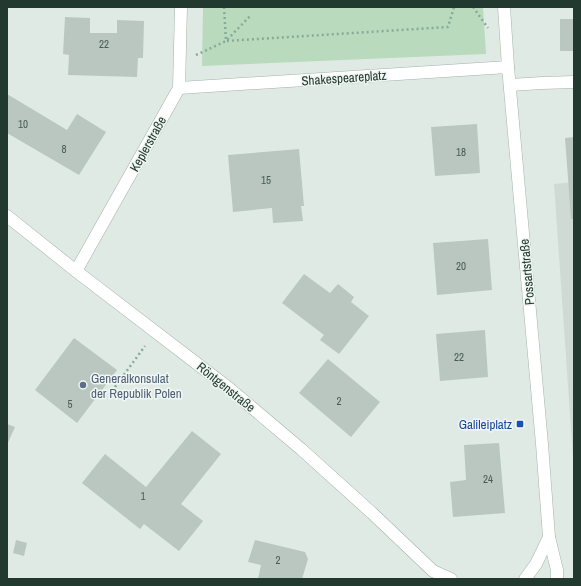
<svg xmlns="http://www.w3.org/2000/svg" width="581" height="586" font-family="'Archivo Narrow',sans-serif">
<rect width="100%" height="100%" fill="#e0eae4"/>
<polygon fill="#cedad3" points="574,182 574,472 554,184"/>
<polygon fill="#badabe" points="203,7 483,7 486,54 202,66"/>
<g fill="#b9c7c0">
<polygon points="65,17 90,18 90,33 117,33 117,20 144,21 143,58 138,58 137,77 68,75 69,55 63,54"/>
<rect x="560" y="19" width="14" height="32"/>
<polygon points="7,94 67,130 77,114 106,132 79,175 7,133"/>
<polygon points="477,124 480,173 435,176 431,127"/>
<polygon points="574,137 574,219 571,219 565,138"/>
<polygon points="299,149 304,206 301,206 303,221 273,223 272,208 233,212 228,155"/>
<polygon points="488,239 492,290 437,295 433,243"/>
<polygon points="304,274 330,293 338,284 354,297 351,302 369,316 339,354 320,340 324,335 282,303"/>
<polygon points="485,330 488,377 440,381 436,334"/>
<polygon points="74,338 117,370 77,423 35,390"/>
<polygon points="328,359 380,402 351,437 299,393"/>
<polygon points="7,424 15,427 7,445"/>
<polygon points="192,431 221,454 181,504 203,521 179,551 144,524 140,529 82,483 105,454 146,487"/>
<polygon points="499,443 505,513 453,517 450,482 466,480 464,445"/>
<polygon points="16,540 27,543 24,556 13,553"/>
<polygon points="255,540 305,552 308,559 302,579 258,579 261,565 248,562"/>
</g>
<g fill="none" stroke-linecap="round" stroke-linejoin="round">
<defs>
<g id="street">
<polyline points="510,85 542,83 574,82"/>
<polyline points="179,88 508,67"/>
<polyline points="7,216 76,271 230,389 301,449 372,513 433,571 451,579"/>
<polyline points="76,271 179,88 181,7"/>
</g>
<g id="secondary">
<polyline points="504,7 508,67 542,444 549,537 557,570 557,579"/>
<polyline points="525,579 536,564 549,537"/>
</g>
</defs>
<use href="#street" stroke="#a3b1aa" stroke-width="13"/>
<use href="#secondary" stroke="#a0b5aa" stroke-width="13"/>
<g stroke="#83ac99" stroke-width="2.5" stroke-dasharray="2 3" stroke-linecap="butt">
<polyline points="224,7 226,41 448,27 454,7"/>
<polyline points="473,7 488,28"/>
<polyline points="196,55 226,41 251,15"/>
<polyline points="115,387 145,346"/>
</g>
<use href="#street" stroke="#fff" stroke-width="12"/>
<use href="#secondary" stroke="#fff" stroke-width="12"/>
</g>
<circle fill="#5c6f8a" stroke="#f0f7f3" stroke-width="1.5" cx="83" cy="385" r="4"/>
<rect fill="#1a4fb4" stroke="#f0f7f3" stroke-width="1.5" x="516" y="420" width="8" height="8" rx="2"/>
<g text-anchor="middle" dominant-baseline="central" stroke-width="3" stroke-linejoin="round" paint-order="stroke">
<g font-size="11" fill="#485c54">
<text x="104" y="44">22</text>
<text x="23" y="124">10</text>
<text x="64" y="149">8</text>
<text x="461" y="152">18</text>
<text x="266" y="180">15</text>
<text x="461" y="266">20</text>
<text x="459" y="357">22</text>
<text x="339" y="401">2</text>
<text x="70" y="404">5</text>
<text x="488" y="479">24</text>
<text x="143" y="496">1</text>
<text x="278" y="560">2</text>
</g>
<g font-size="13" fill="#223930" stroke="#f0f7f3">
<text transform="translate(344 78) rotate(-4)">Shakespeareplatz</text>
<text transform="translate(148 144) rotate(-61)">Keplerstraße</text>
<text transform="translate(527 272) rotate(-95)">Possartstraße</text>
<text transform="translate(226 387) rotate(39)">Röntgenstraße</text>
</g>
<g font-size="13" fill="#4e5e75" stroke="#f0f7f3" text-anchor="start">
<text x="91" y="378">Generalkonsulat<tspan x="91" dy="15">der Republik Polen</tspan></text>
</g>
<g font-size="13" fill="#164399" stroke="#f0f7f3" text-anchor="end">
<text x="512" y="424">Galileiplatz</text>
</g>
</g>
<rect width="581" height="586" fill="none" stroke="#223930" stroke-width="16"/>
</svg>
